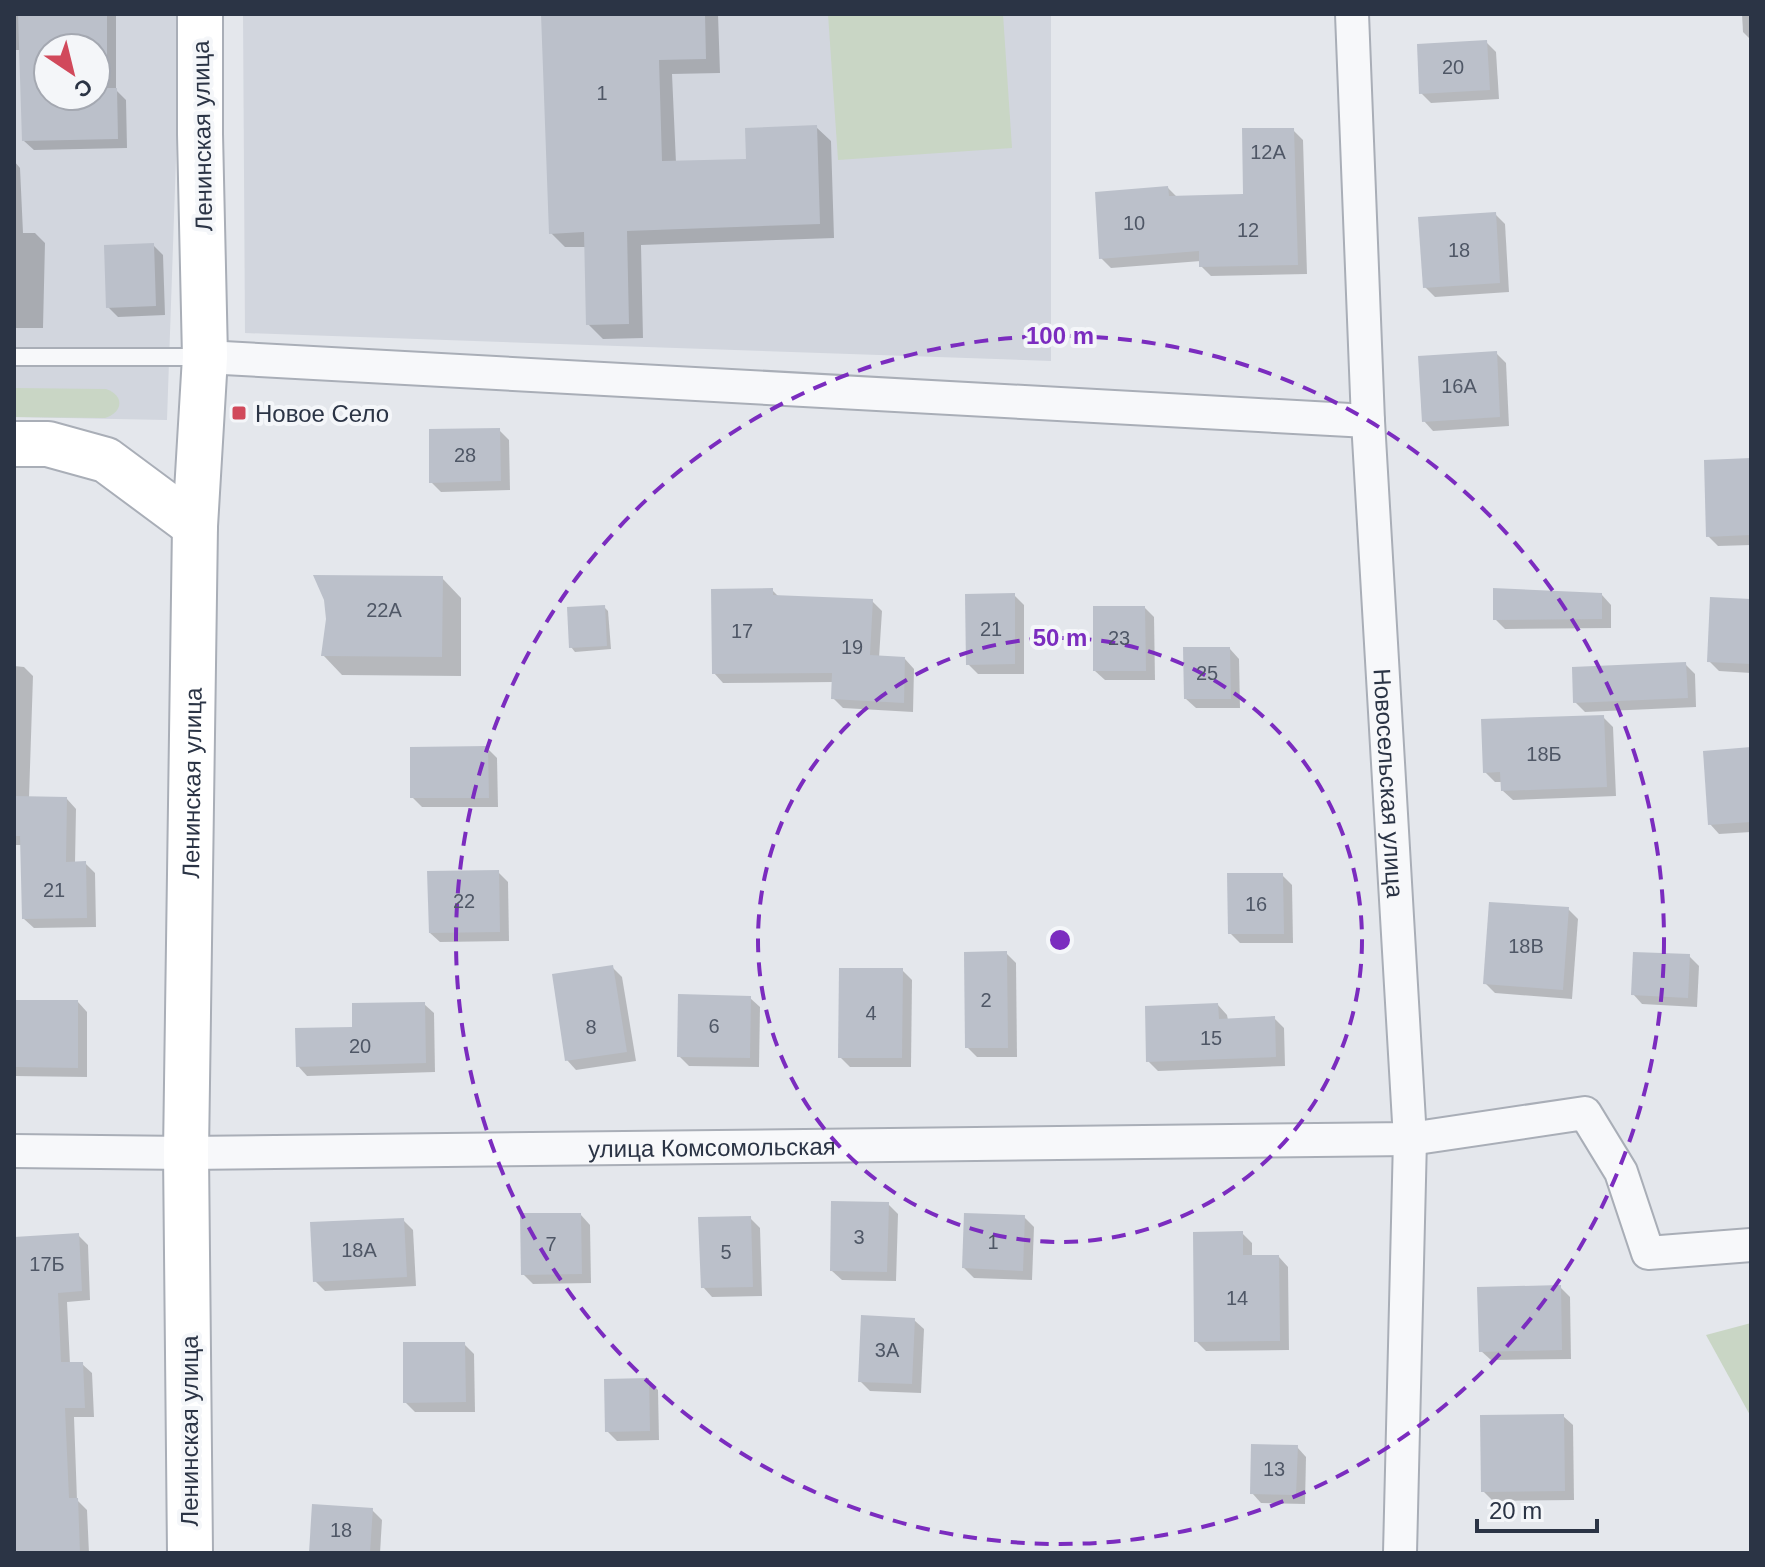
<svg xmlns="http://www.w3.org/2000/svg" width="1765" height="1567" font-family="Arial,sans-serif">
<rect width="100%" height="100%" fill="#e4e7ec"/>
<g fill="#d2d6de" fill-rule="evenodd">
<path d="M14 14H181L167 420 14 417ZM48 48H96V96H48Z"/>
<polygon points="243,14 1051,14 1051,361 245,333"/>
</g>
<g fill="#c9d6c5">
<polygon points="828,14 1003,14 1012,148 838,160"/>
<path d="M14 388 106 389C124 395 124 412 105 418L14 417Z"/>
<polygon points="1751,1323 1751,1417 1706,1335"/>
</g>
<g fill="#0003" fill-rule="evenodd">
<path d="M14 14H116V90L126 100 127 148 34 150 24 141 22 50H14ZM48 48H96V96H48Z"/>
<polygon points="543,14 718,14 720,73 672,74 676,163 748,161 816,127 831,141 834,238 641,245 643,338 603,339 588,324 586,247 565,247 551,233"/>
<polygon points="1742,14 1751,14 1751,40 1743,32"/>
<polygon points="1486,42 1496,52 1499,99 1431,103 1421,93"/>
<polygon points="1293,130 1303,140 1307,274 1211,276 1201,266 1201,261 1111,268 1101,258 1168,188 1177,197 1245,196"/>
<polygon points="14,161 20,168 23,233 35,233 45,243 43,328 14,328"/>
<polygon points="1495,214 1505,224 1509,292 1435,297 1425,287"/>
<polygon points="153,245 163,255 165,315 118,317 108,307"/>
<polygon points="1496,353 1506,363 1509,426 1433,431 1424,421"/>
<polygon points="499,430 509,440 510,490 441,492 431,482"/>
<polygon points="1751,460 1751,545 1718,546 1708,536"/>
<polygon points="442,578 461,598 461,676 342,675 323,655 328,619"/>
<polygon points="772,590 780,598 872,601 882,611 879,658 905,659 914,669 913,712 843,708 833,698 834,682 723,683 714,673"/>
<polygon points="1014,595 1024,605 1024,674 978,674 968,664"/>
<polygon points="1602,595 1611,605 1611,628 1505,629 1495,619"/>
<polygon points="1751,601 1751,673 1719,671 1709,661"/>
<polygon points="604,607 608,611 611,649 575,652 571,647"/>
<polygon points="1145,608 1154,617 1155,680 1105,680 1095,671"/>
<polygon points="1230,649 1239,659 1240,708 1196,708 1186,699"/>
<polygon points="1685,664 1695,674 1696,707 1585,712 1575,702"/>
<polygon points="14,666 24,667 33,676 29,798 67,799 76,809 75,863 85,863 95,873 96,927 34,928 24,919 22,845 14,845"/>
<polygon points="1603,717 1613,727 1616,796 1513,800 1503,791 1503,782 1495,782 1485,772"/>
<polygon points="487,748 497,758 498,807 422,807 412,797"/>
<polygon points="1751,749 1751,832 1719,834 1710,824"/>
<polygon points="498,872 508,882 509,941 440,942 430,933"/>
<polygon points="1282,875 1292,885 1293,943 1240,943 1230,933"/>
<polygon points="1568,909 1578,919 1572,999 1495,993 1485,983"/>
<polygon points="1006,953 1016,963 1017,1057 977,1057 967,1047"/>
<polygon points="1689,956 1699,966 1697,1007 1642,1004 1633,994"/>
<polygon points="612,967 622,977 636,1061 576,1070 567,1060"/>
<polygon points="902,970 912,980 911,1067 850,1067 840,1057"/>
<polygon points="750,998 760,1007 759,1067 689,1066 679,1056"/>
<polygon points="14,1002 78,1002 87,1012 87,1077 14,1076"/>
<polygon points="424,1004 434,1013 435,1072 307,1076 298,1066"/>
<polygon points="1218,1005 1227,1015 1228,1020 1274,1018 1284,1028 1285,1066 1158,1071 1148,1061"/>
<polygon points="888,1204 898,1214 896,1281 842,1280 832,1271"/>
<polygon points="581,1215 590,1225 591,1283 533,1284 523,1274"/>
<polygon points="1024,1217 1034,1227 1032,1280 974,1278 964,1268"/>
<polygon points="750,1218 760,1228 762,1296 712,1297 703,1287"/>
<polygon points="403,1220 413,1230 416,1286 325,1291 315,1281"/>
<polygon points="1242,1233 1252,1243 1252,1257 1279,1257 1288,1267 1289,1350 1206,1351 1196,1341"/>
<polygon points="78,1235 88,1245 90,1300 67,1302 70,1364 82,1364 92,1373 94,1417 74,1417 77,1500 87,1510 89,1553 14,1553 14,1239"/>
<polygon points="1560,1287 1570,1297 1571,1359 1491,1360 1481,1351"/>
<polygon points="914,1320 924,1329 921,1393 870,1391 860,1381"/>
<polygon points="464,1344 474,1354 475,1412 415,1412 405,1402"/>
<polygon points="648,1380 658,1390 659,1440 617,1441 607,1431"/>
<polygon points="1563,1416 1573,1425 1574,1500 1493,1501 1483,1491"/>
<polygon points="1297,1447 1306,1457 1305,1504 1261,1503 1252,1493"/>
<polygon points="372,1510 382,1520 380,1553 311,1553"/>
</g>
<g fill="#bbc0ca" fill-rule="evenodd">
<path d="M18 14H107V88H117L118 139 22 141ZM48 48H96V96H48Z"/>
<polygon points="541,14 705,14 706,59 659,60 662,161 746,159 745,128 817,125 820,224 627,231 629,324 586,325 584,232 549,234"/>
<polygon points="1487,40 1490,90 1419,94 1417,44"/>
<polygon points="1242,128 1294,128 1298,265 1199,267 1199,251 1099,259 1095,192 1168,186 1169,196 1243,194"/>
<polygon points="1496,212 1500,283 1423,288 1418,217"/>
<polygon points="154,243 156,306 106,308 104,245"/>
<polygon points="1497,351 1500,417 1422,422 1418,356"/>
<polygon points="500,428 501,481 429,483 429,429"/>
<polygon points="1751,458 1751,535 1706,537 1704,460"/>
<polygon points="313,575 443,576 442,657 321,656 326,619 324,600"/>
<polygon points="773,588 773,595 873,599 870,655 905,657 904,703 831,699 832,673 712,674 711,589"/>
<polygon points="1493,588 1602,593 1602,619 1493,620"/>
<polygon points="1015,593 1015,664 966,665 965,594"/>
<polygon points="1710,597 1751,599 1751,664 1707,662"/>
<polygon points="605,605 607,646 569,648 567,607"/>
<polygon points="1093,606 1145,606 1146,671 1093,671"/>
<polygon points="1183,647 1230,647 1231,699 1184,699"/>
<polygon points="1686,662 1688,698 1573,703 1572,667"/>
<polygon points="1604,715 1607,787 1501,791 1500,772 1483,773 1481,719"/>
<polygon points="488,746 489,798 410,798 410,747"/>
<polygon points="1751,747 1751,822 1708,825 1703,751"/>
<polygon points="14,796 67,797 66,862 86,861 87,918 22,919 20,836 14,836"/>
<polygon points="499,870 500,932 429,933 427,871"/>
<polygon points="1227,873 1283,873 1284,934 1228,934"/>
<polygon points="1489,902 1569,907 1563,990 1483,984"/>
<polygon points="1007,951 1008,1048 965,1048 964,952"/>
<polygon points="1633,952 1690,954 1688,998 1631,995"/>
<polygon points="613,965 627,1052 565,1061 552,974"/>
<polygon points="839,968 903,968 902,1058 838,1058"/>
<polygon points="678,994 751,996 750,1058 677,1057"/>
<polygon points="14,1000 78,1000 78,1068 14,1067"/>
<polygon points="425,1002 426,1063 296,1067 295,1028 352,1027 352,1003"/>
<polygon points="1218,1003 1219,1019 1275,1016 1276,1057 1146,1062 1145,1006"/>
<polygon points="831,1201 889,1202 887,1272 830,1271"/>
<polygon points="520,1213 581,1213 582,1274 521,1275"/>
<polygon points="964,1213 1025,1215 1023,1271 962,1268"/>
<polygon points="751,1216 753,1287 701,1288 698,1217"/>
<polygon points="404,1218 407,1277 313,1282 310,1222"/>
<polygon points="1243,1231 1243,1255 1279,1255 1280,1341 1194,1342 1193,1232"/>
<polygon points="79,1233 82,1291 58,1293 61,1362 83,1362 85,1408 65,1408 69,1498 78,1498 80,1553 14,1553 14,1237"/>
<polygon points="1561,1285 1562,1350 1479,1352 1477,1287"/>
<polygon points="861,1315 915,1318 912,1384 858,1382"/>
<polygon points="403,1342 465,1342 466,1402 403,1403"/>
<polygon points="649,1378 650,1431 605,1432 604,1379"/>
<polygon points="1564,1414 1565,1491 1481,1492 1480,1415"/>
<polygon points="1251,1444 1298,1445 1296,1495 1250,1494"/>
<polygon points="312,1504 373,1508 370,1553 309,1553"/>
</g>
<g fill="none" stroke-linecap="round" stroke-linejoin="round">
<defs>
<polyline id="lane" points="14,357 203,357"/>
<g id="street">
<path id="s1" d="M1352 14 1368 421 1410 1139 1400 1553"/>
<polyline points="205,357 1368,421"/>
<path id="s2" d="M14 1151 186 1153 1410 1139 1585 1113 1621 1172 1648 1253 1751 1245"/>
</g>
<g id="secondary">
<polyline points="14,444 48,444 106,460 195,526"/>
<path id="s3" d="M190 1553 186 1153 195 526 205 357 200 134V14"/>
</g>
</defs>
<use href="#lane" stroke="#a9aeb7" stroke-width="20"/>
<use href="#street" stroke="#a9aeb7" stroke-width="36"/>
<use href="#secondary" stroke="#a9aeb7" stroke-width="48"/>
<use href="#lane" stroke="#f7f8fa" stroke-width="16"/>
<use href="#street" stroke="#f7f8fa" stroke-width="32"/>
<use href="#secondary" stroke="#fff" stroke-width="44"/>
</g>
<g fill="none" stroke="#7b2cbf" stroke-width="4" stroke-dasharray="14 10">
<circle cx="1060" cy="940" r="302"/>
<circle cx="1060" cy="940" r="604"/>
</g>
<rect fill="#d1495b" stroke="#f4f6f9" stroke-width="3" x="231" y="405" width="16" height="16" rx="4"/>
<g text-anchor="middle" dominant-baseline="central" stroke-width="8" stroke-linejoin="round" paint-order="stroke">
<g font-size="20" fill="#4f5766">
<text x="1453" y="67">20</text>
<text x="602" y="93">1</text>
<text x="1268" y="152">12А</text>
<text x="1134" y="223">10</text>
<text x="1248" y="230">12</text>
<text x="1459" y="250">18</text>
<text x="1459" y="386">16А</text>
<text x="465" y="455">28</text>
<text x="384" y="610">22А</text>
<text x="991" y="629">21</text>
<text x="742" y="631">17</text>
<text x="1119" y="638">23</text>
<text x="852" y="647">19</text>
<text x="1207" y="673">25</text>
<text x="1544" y="754">18Б</text>
<text x="54" y="890">21</text>
<text x="464" y="901">22</text>
<text x="1256" y="904">16</text>
<text x="1526" y="946">18В</text>
<text x="986" y="1000">2</text>
<text x="871" y="1013">4</text>
<text x="714" y="1026">6</text>
<text x="591" y="1027">8</text>
<text x="1211" y="1038">15</text>
<text x="360" y="1046">20</text>
<text x="859" y="1237">3</text>
<text x="993" y="1242">1</text>
<text x="551" y="1244">7</text>
<text x="359" y="1250">18А</text>
<text x="726" y="1252">5</text>
<text x="47" y="1264">17Б</text>
<text x="1237" y="1298">14</text>
<text x="887" y="1350">3А</text>
<text x="1274" y="1469">13</text>
<text x="341" y="1530">18</text>
</g>
<g font-size="24" fill="#2b3445" stroke="#f4f6f9">
<text transform="translate(202 136) rotate(-91)">Ленинская улица</text>
<text stroke="none"><textPath href="#s3" startOffset="770">Ленинская улица</textPath></text>
<text stroke="none"><textPath href="#s1" startOffset="770">Новосельская улица</textPath></text>
<text stroke="none"><textPath href="#s2" startOffset="698">улица Комсомольская</textPath></text>
<text transform="translate(189 1431) rotate(-90)">Ленинская улица</text>
</g>
<g font-size="24" fill="#2b3445" stroke="#f4f6f9" text-anchor="start">
<text x="255" y="413">Новое Село</text>
</g>
</g>
<circle cx="1060" cy="940" r="12" fill="#7b2cbf" stroke="#f4f6f9" stroke-width="4"/>
<g font-size="24" text-anchor="middle" font-weight="bold" fill="#7b2cbf" stroke="#f4f6f9" stroke-width="8" stroke-linejoin="round" paint-order="stroke">
<text x="1060" y="344">100 m</text>
<text x="1060" y="646">50 m</text>
</g>
<rect width="1765" height="1567" fill="none" stroke="#2b3445" stroke-width="32"/>
<g transform="translate(72 72) rotate(145)"><circle r="38" fill="#f4f6f9" stroke="#a4a8b1" stroke-width="2"/>
<path d="M0-6L14 30L0 20L-14 30Z" fill="#d1495b"/>
<text y="-12" font-size="22" font-weight="bold" text-anchor="middle" fill="#2b3445">С</text>
</g>
<path d="M1477 1519v12h120v-12" fill="none" stroke="#2b3445" stroke-width="4"/>
<text x="1489" y="1519" font-size="24" fill="#2b3445" stroke="#f4f6f9" stroke-width="6" paint-order="stroke">20 m</text>
</svg>
